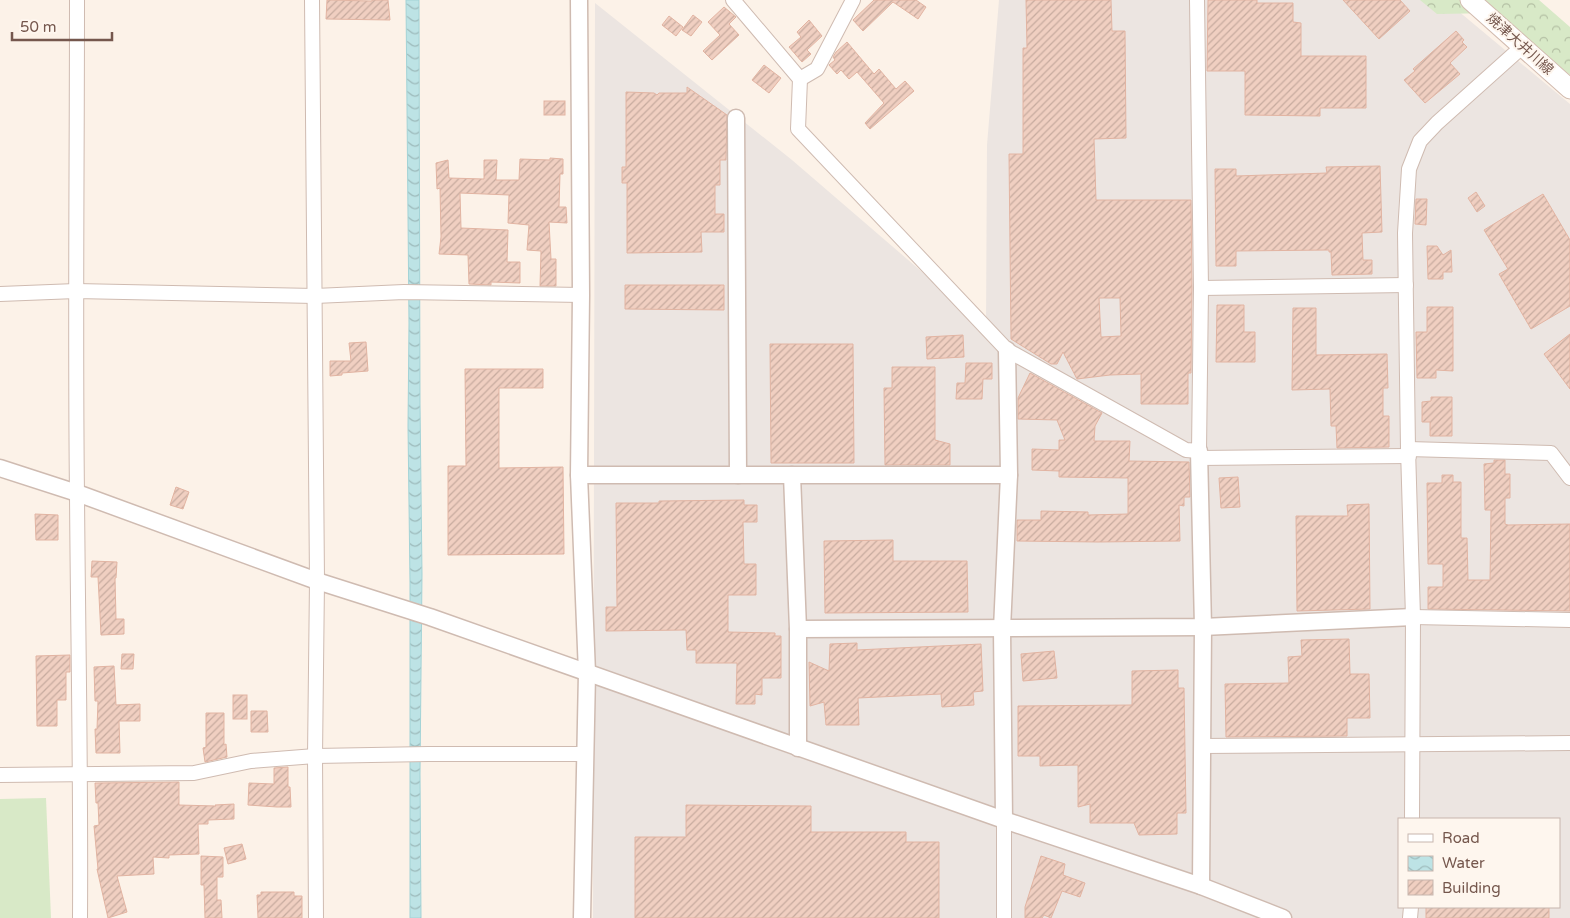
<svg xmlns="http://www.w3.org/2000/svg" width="1570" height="918" font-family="'Varela Round','Noto Sans JP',sans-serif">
<defs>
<pattern id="forest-crowns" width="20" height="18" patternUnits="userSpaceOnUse" patternTransform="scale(1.25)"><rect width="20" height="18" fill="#d8e9c7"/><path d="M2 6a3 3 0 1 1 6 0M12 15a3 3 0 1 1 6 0" fill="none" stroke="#b4c0a4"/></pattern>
<pattern id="water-waves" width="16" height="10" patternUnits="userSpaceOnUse" patternTransform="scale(1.25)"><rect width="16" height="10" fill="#bde3e5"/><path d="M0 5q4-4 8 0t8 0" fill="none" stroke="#9ebbbc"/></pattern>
<pattern id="building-hatch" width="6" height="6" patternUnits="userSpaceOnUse" patternTransform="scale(1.25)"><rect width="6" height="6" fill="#f0cfc1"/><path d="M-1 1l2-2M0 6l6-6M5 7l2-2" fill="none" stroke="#c7ab9f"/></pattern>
</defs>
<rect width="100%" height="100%" fill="#fcf2e8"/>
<path fill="#ece5e1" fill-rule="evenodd" d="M999 0H1445L1570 104V918H593L595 3 792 160 986 327 987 145ZM1399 819H1559V907H1399Z"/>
<polygon fill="url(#forest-crowns)" points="1420,0 1539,0 1570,27 1570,75 1495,13 1437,14"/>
<polygon fill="#d8e9c7" points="46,798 51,918 0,918 0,799"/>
<polygon fill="url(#water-waves)" stroke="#a3d3d6" points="406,0 419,0 420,403 422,574 420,774 421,918 410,918 410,583 408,426 409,324"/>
<g fill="url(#building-hatch)" stroke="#e2b4a2" fill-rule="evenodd">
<polygon points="327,0 372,1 372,0 388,0 390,20 326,19"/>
<polygon points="874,0 916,0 926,7 918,19 893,2 863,31 853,20"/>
<path d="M1026 0H1111L1112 31H1125L1126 138 1094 139 1096 200H1191L1192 288 1191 373H1188V404H1141V374L1110 375 1077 379 1063 352 1057 364H1051L1011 339 1009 154H1023V48H1027ZM1099 298H1120L1121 336 1101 337Z"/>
<polygon points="1208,0 1257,0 1257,3 1293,3 1293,22 1301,23 1301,56 1366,56 1366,108 1320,108 1320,116 1245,115 1245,71 1207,71"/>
<polygon points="1343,0 1400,0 1410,11 1379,39"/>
<polygon points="724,7 736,17 729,24 739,35 712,60 703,51 720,35 708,22"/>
<polygon points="693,15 702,22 691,36 682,30"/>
<polygon points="669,16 683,27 676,36 662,25"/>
<polygon points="809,20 822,36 807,50 811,54 802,62 789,47 801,37 797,32"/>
<polygon points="1456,31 1464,40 1462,42 1467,47 1450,63 1460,74 1425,103 1404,80 1415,71 1413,69"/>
<polygon points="847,42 874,74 879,69 896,89 905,81 914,91 870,129 865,123 884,103 857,72 849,79 841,70 837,74 829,65 835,60 833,57 836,52"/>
<polygon points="764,65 781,78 769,93 752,80"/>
<polygon points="687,87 727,115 726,160 720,160 720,185 715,185 715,214 724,214 724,232 701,232 702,252 627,253 627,183 622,183 622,167 626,167 626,92 654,93 657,95 659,93 687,93"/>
<rect x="544" y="101" width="21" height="14"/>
<polygon points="550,158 563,159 563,174 560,174 559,207 566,207 567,223 549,222 551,259 556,259 556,286 540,286 541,251 527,250 529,225 508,223 509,195 460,193 461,228 508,230 507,262 520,262 520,283 491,282 491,285 469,284 468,255 439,254 441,237 440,188 437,189 436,163 448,160 449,178 484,179 484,160 497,160 496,180 519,180 520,159 550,160"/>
<polygon points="1380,166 1382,232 1362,233 1363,260 1372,260 1372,274 1332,275 1331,252 1329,252 1329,250 1236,251 1236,266 1216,266 1215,169 1236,169 1236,176 1327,173 1326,167"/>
<polygon points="1476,192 1485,206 1477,212 1468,198"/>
<polygon points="1543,194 1570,240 1570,306 1531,329 1499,274 1508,269 1484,230"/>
<polygon points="1416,199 1427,199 1426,225 1415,224"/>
<polygon points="1427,246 1437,246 1443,255 1451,250 1452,272 1443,272 1443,279 1428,279"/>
<polygon points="625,285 724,285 724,310 625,309"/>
<polygon points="1217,305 1244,305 1244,332 1255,332 1255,362 1216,362"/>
<polygon points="1427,307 1453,307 1453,371 1436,370 1436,378 1417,378 1416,332 1427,332"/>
<polygon points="1293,308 1316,308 1316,355 1387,354 1388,388 1383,388 1383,416 1389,416 1389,447 1337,448 1336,426 1331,426 1330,389 1292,390"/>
<polygon points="1570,334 1570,389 1544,354"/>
<polygon points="963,335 964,357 927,359 926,337"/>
<polygon points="366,342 368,371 342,373 342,375 330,376 330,361 351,361 349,343"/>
<polygon points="770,344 853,344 854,463 771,463"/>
<polygon points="966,363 992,363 992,379 983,379 982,399 956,399 957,383 965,383"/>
<polygon points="892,367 935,367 935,440 950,444 950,465 885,465 884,388 892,388"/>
<polygon points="465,369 543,369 543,388 499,388 499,468 563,467 564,554 448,555 448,466 466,466"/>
<polygon points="1030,373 1102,413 1095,426 1094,441 1130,441 1129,461 1189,462 1190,497 1184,497 1184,506 1179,505 1180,541 1098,542 1017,541 1017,520 1041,520 1041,511 1088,512 1088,515 1128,514 1128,478 1059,477 1059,471 1032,470 1032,449 1059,450 1059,440 1065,440 1057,420 1018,419 1018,398"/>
<polygon points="1431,397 1452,397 1452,436 1430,436 1430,422 1422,422 1422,402 1431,401"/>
<polygon points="1494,460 1505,460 1505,474 1510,474 1510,498 1505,498 1505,524 1508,525 1570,524 1570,611 1428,609 1428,587 1443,587 1443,564 1428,564 1427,483 1442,483 1442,475 1453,475 1453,482 1461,482 1461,538 1467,538 1468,580 1490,580 1491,510 1485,510 1484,464 1494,463"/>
<polygon points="1238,477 1240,507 1221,508 1219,478"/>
<polygon points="176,487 189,492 183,509 170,505"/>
<polygon points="744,500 744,505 757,505 757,522 743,522 744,564 756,564 756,595 728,595 728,632 775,633 775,636 781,636 781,678 762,678 762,695 755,694 755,704 736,704 737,663 696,663 696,650 687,650 686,630 606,631 606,607 617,607 616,503 659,503 659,501"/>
<polygon points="1369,504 1370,609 1297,611 1296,516 1348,516 1347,505"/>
<polygon points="35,514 58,515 58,540 36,540"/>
<polygon points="893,540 893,561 967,561 968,612 825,613 824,541"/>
<polygon points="92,561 117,562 116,578 115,578 116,619 124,619 124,634 101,635 98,577 91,577"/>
<polygon points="1349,639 1350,674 1369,674 1370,718 1347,718 1347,736 1226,737 1225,684 1289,683 1288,657 1302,656 1301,640"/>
<polygon points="857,643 857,650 981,644 983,691 973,692 974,705 942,707 941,694 858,698 859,725 826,725 824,702 810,706 809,662 829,671 830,644"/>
<polygon points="1054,651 1057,678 1023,681 1021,654"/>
<polygon points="122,654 134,654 133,669 121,669"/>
<polygon points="70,655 70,672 66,672 66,700 57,700 57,726 37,726 36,656"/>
<polygon points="114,666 116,705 140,704 140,721 119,721 120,753 96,753 95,729 97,729 98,701 95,701 94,667"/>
<polygon points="1178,670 1178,688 1184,688 1186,813 1177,813 1177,834 1139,835 1134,823 1090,823 1090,804 1078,807 1078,765 1040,766 1040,756 1018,756 1018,706 1132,705 1132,671"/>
<rect x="233" y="695" width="14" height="24"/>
<polygon points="251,711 267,711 268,732 251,732"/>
<polygon points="206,713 224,713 224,745 226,744 227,757 205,762 203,748 206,747"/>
<polygon points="288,767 288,787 290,787 291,807 277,807 248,805 249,783 274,784 274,768"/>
<polygon points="179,782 179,805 216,806 215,805 234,804 234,819 208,820 208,824 198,824 199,854 169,855 169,858 153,857 154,874 117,876 127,912 108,918 97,869 98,869 94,826 99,825 98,803 96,803 95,783"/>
<polygon points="686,805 811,806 811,832 906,832 906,842 939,842 939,918 635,918 635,837 686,837"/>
<polygon points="242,844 246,859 228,864 224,848"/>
<polygon points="201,856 223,857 223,877 217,877 217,900 221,900 222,918 205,918 204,885 201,885"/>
<polygon points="1041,856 1065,864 1063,875 1085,883 1080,897 1062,891 1051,918 1044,915 1042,918 1025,918 1025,907"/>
<polygon points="261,892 294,892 294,896 302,896 302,918 258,918 257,895 261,895"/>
<rect x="1426" y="907" width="123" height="11"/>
</g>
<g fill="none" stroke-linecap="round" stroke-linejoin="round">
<defs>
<g id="minor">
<path d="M77 0C77 165 75 329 77 494 78 635 81 776 80 918"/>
<polyline points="312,0 317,581 315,756 316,918"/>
<polyline points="733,0 800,79 798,129 1007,350 1186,450 1199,451 1201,288 1197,0"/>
<polyline points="800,79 817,69 853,0"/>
<polyline points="1201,288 1406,285"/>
<polyline points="0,294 76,291 315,296 404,292 581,295"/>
<polyline points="1408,449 1551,453 1570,478"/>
<polyline points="1199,458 1409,456"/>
<polyline points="1413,617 1570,620"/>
<polyline points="1203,746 1570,743"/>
<polyline points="0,775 194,773 251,761 315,756 428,754 586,754"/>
<polyline points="1412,819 1413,617 1408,449 1405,233 1409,169 1420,141 1437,123 1523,46"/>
<polyline points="1004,820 1004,918"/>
<polyline points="1410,918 1411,907"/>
</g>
<g id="tertiary">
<polyline points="579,0 581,295 579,475 587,673 582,918"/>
<polyline points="736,118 738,475"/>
<polyline points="1199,451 1203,627 1201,886"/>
<polyline points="0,468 77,493 317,581 430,617 1004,820 1201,886 1283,918"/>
<polyline points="579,475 1009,475"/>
<polyline points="792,475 798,629 798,748"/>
<polyline points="798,629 1203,627 1413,617"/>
<polyline points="1004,820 1002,629 1009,475 1007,350"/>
</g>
<polyline id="secondary" points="1470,0 1570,89"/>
</defs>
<use href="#minor" stroke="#cfbbb1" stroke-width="16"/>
<use href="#tertiary" stroke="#cfbbb1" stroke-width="19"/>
<use href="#secondary" stroke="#d2bbaf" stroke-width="21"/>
<use href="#minor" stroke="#fff" stroke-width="14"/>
<use href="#tertiary" stroke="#fff" stroke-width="16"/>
<use href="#secondary" stroke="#fff" stroke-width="19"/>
</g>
<g text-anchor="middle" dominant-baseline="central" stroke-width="4" stroke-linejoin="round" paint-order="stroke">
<g font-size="14" fill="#75574d" stroke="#fef6ee">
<text transform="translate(1520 44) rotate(42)">焼津大井川線</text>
</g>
</g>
<rect x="1398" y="818" width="162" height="90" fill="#fef6ee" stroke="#c7b6ae"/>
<rect x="1408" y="834" width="25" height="8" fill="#ffffff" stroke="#c7b6ae"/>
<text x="1442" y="843" font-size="15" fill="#75574d">Road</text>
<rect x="1408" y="856" width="25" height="15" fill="url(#water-waves)" stroke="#c7b6ae"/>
<text x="1442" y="868" font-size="15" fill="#75574d">Water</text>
<rect x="1408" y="880" width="25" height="15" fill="url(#building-hatch)" stroke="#c7b6ae"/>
<text x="1442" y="893" font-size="15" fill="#75574d">Building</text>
<path d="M12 32v8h100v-8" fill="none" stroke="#75574d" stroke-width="2.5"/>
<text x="20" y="32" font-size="15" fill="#75574d" stroke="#fef6ee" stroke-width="4" paint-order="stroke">50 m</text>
</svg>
